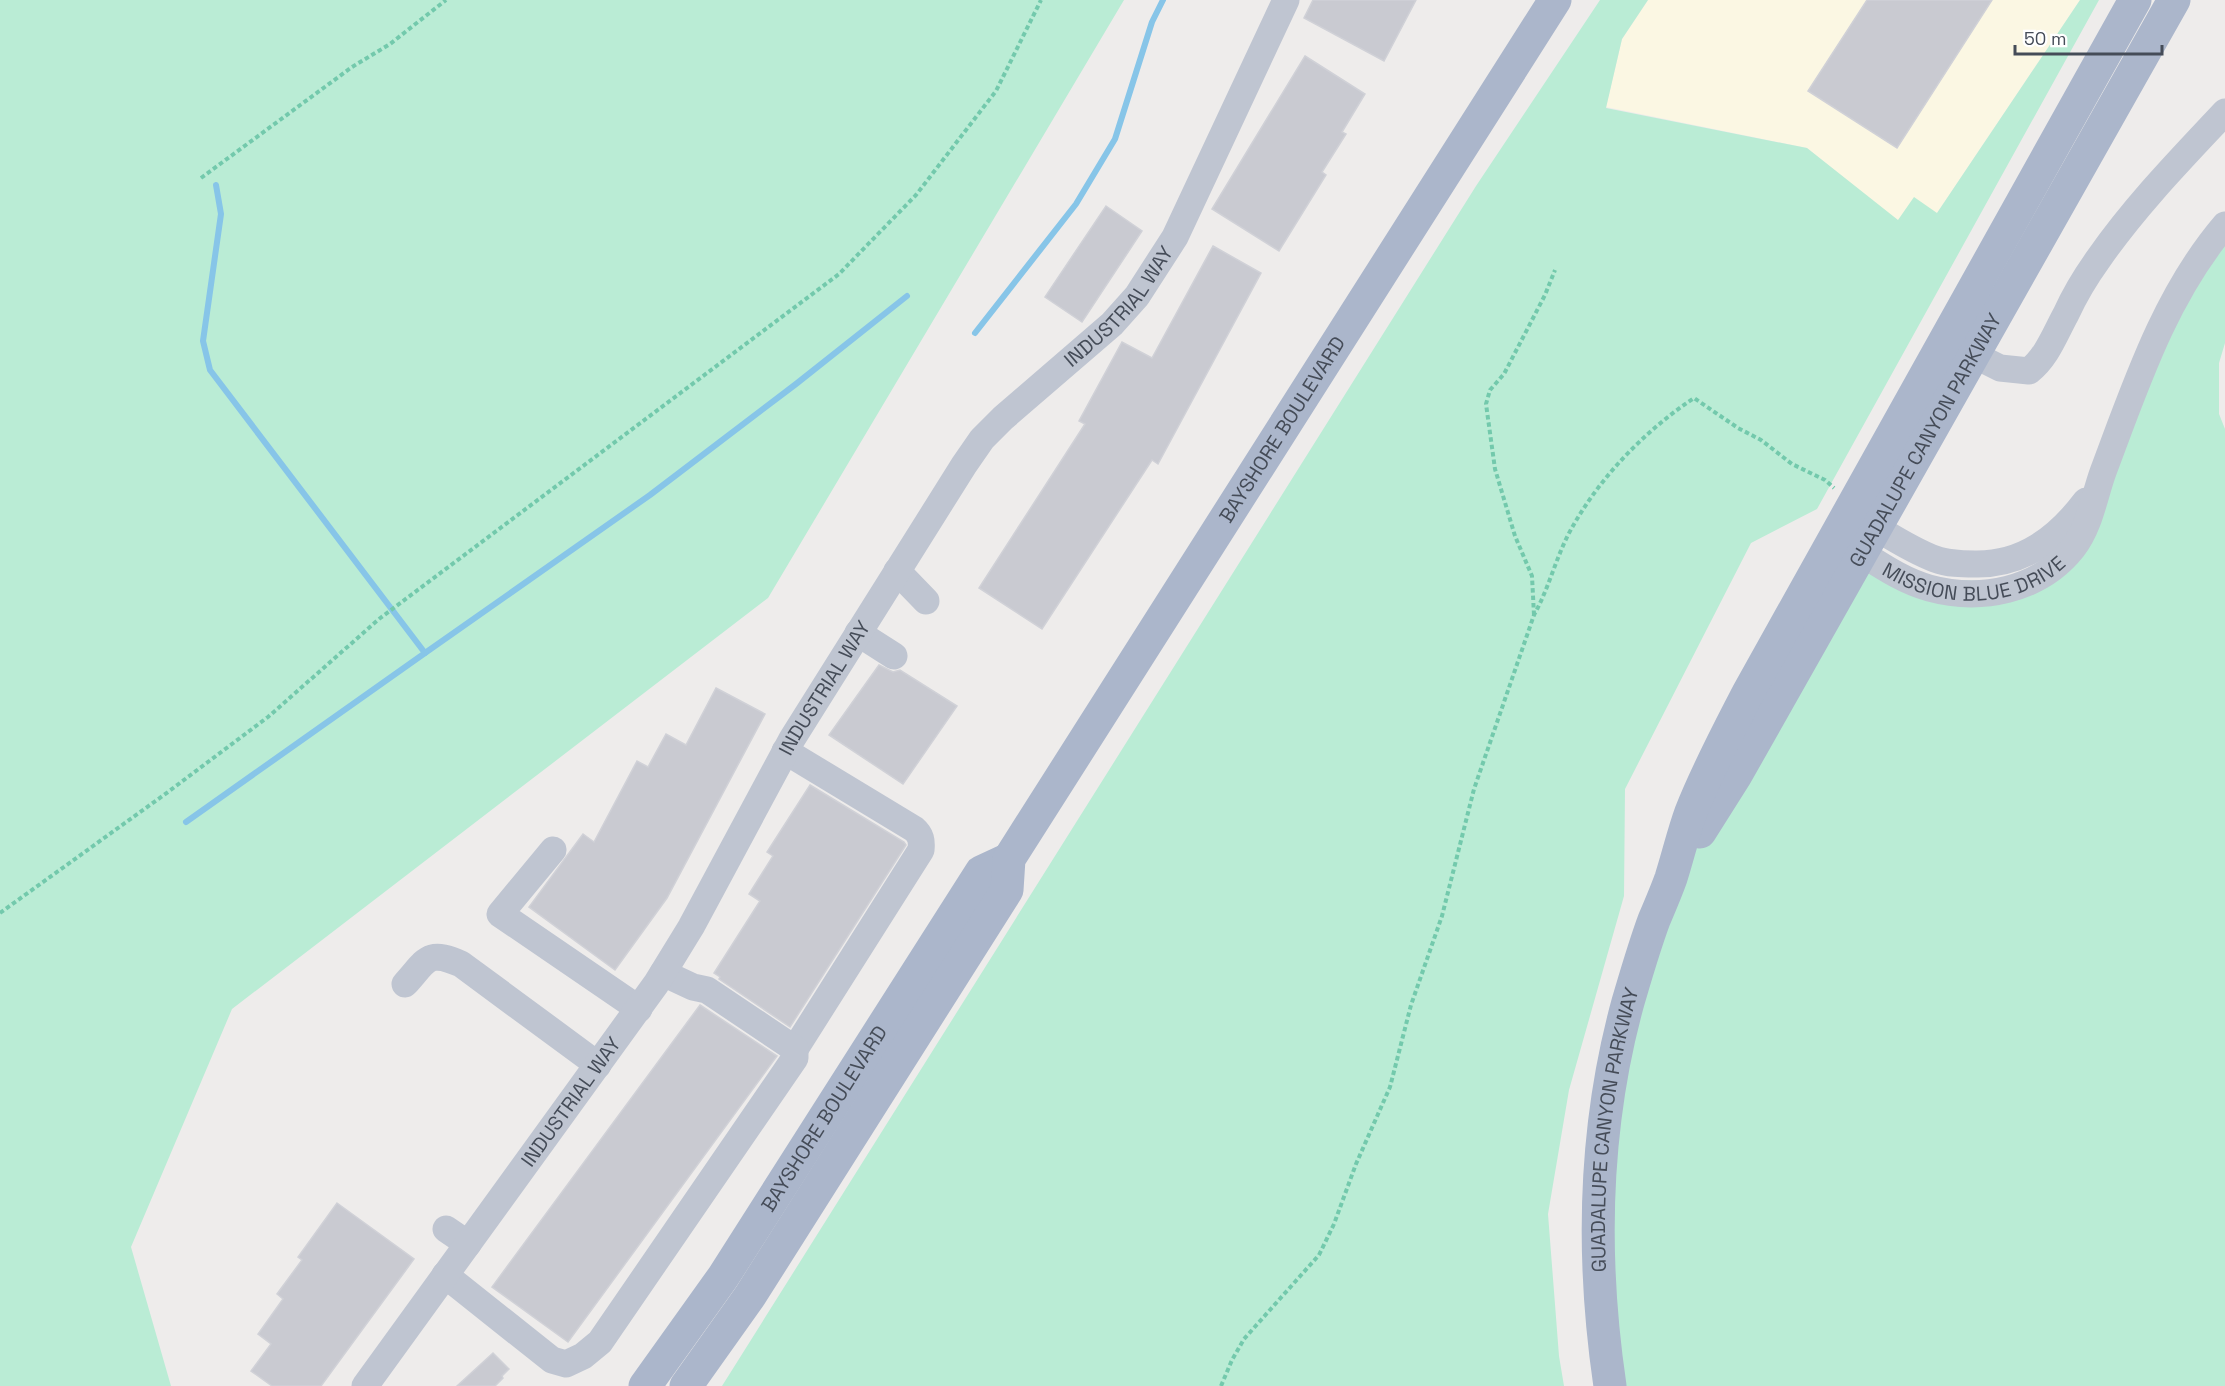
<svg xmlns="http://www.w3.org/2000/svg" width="2225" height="1386" font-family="'Space Grotesk',sans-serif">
<rect width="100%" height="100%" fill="#eeeceb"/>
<polygon fill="#fbf7e3" points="1648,0 2080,0 1937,213 1898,221 1807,148 1606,107 1622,39"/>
<g fill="#baecd5">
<polygon points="0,0 1124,0 768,598 232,1009 131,1247 171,1386 0,1386"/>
<polygon points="1600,0 1648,0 1622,39 1606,108 1807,148 1898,220 1914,197 1937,213 2080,0 2099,0 1817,509 1751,543 1625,789 1624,896 1569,1090 1548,1214 1559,1356 1564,1386 722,1386 1476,186"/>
<polygon points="2225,225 2225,343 2219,363 2219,414 2225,429 2225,1386 1610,1386 1597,1222 1654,920 1861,552 1905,578 2029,583 2102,474"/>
</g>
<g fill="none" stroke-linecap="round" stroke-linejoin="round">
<g stroke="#87c5e8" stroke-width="6">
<polyline points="975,333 1076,204 1115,139 1152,22 1163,0"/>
<polyline points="425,653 650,495 796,384 907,296"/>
<polyline points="186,822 425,653 210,370 203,341 221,214 216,185"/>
</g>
</g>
<g fill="#c9cad1" stroke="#d0d1d7" stroke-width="1.5">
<polygon points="1313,0 1416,0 1384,61 1304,18"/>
<polygon points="1867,0 1992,0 1897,148 1808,91"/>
<polygon points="1305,56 1365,94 1342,132 1346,134 1322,172 1326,175 1279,251 1212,209"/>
<polygon points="1106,206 1142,231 1082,322 1045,297"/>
<polygon points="1213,246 1261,273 1158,464 1152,460 1042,629 979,588 1085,424 1079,421 1122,342 1152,358"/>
<polygon points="879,665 893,672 900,670 957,706 903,784 829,735"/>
<polygon points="716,688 765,714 667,898 615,970 529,907 583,834 594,842 637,761 648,767 666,734 686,745"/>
<polygon points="810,785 904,842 906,845 790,1027 719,979 720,977 714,973 760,901 749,894 773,856 767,852"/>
<polygon points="700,1005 777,1056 568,1342 492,1287"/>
<polygon points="337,1203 414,1259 321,1386 272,1386 251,1371 271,1344 258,1334 283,1299 277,1294 302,1260 298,1257"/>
<polygon points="493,1353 509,1369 502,1376 503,1378 495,1386 457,1386"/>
</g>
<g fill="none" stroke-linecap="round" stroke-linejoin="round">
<g stroke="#73c9ac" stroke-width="4" stroke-dasharray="4.5 3" stroke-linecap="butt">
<polyline points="201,178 352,67 390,44 446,0"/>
<polyline points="1534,615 1532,576 1515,536 1495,469 1486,404 1490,390 1504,374 1545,295 1555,270"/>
<polyline points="0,913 168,792 268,717 379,619 839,274 916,195 996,91 1041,0"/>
<path d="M1221 1386 1232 1360 1244 1339 1319 1255 1334 1224 1356 1164 1390 1087 1411 1005 1442 916 1474 789 1534 615C1548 590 1555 561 1568 535 1597 480 1642 433 1694 398L1738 428 1761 440 1792 464 1825 480 1834 488"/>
</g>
<g stroke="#bfc5d1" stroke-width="27">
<path d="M1974 355 2000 368 2029 371C2047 357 2055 334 2066 314 2075 294 2086 276 2099 258 2136 205 2181 159 2225 112"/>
<path d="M1858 517C1883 531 1908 549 1935 559 1948 564 1962 564 1975 564 2023 565 2058 538 2086 501"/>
<path id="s1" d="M1845 543C1872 559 1899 580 1929 588 1980 602 2039 591 2073 548 2090 526 2094 497 2103 472 2135 387 2165 295 2225 225"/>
<polyline points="897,571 926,601"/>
<polyline points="858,633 894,656"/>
<path d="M785 751 914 829C921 835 922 841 921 850L795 1049"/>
<polyline points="553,850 500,914 639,1009"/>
<path d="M405 984C427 960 427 949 461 964L598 1065"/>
<polyline points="446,1229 468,1244"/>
<polyline points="445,1275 552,1360 566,1364 583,1356 600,1342 795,1058 795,1049 707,990 693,987 663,973"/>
<path id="s2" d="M365 1386 656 984 691 927 792 739 964 465 982 439 1003 418 1112 324 1137 296 1175 237 1286 0"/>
</g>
<g stroke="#abb6cb" stroke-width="33">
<path id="s3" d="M1700 832 1736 775 2174 0"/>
<path id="s4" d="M645 1386 723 1277 981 872 1009 859"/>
<path id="s5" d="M686 1386 750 1296 1007 890 1009 859 1555 0"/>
<path id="s6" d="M1610 1386C1591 1257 1593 1129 1628 1002 1636 975 1644 947 1654 920 1660 906 1666 892 1671 878 1678 856 1683 834 1691 812 1707 771 1728 732 1748 693L2135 0"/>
</g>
</g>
<g text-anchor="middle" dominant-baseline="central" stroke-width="5" stroke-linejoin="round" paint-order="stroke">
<g font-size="20" fill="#454c58" stroke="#fff">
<text stroke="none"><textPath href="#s2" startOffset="1323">INDUSTRIAL WAY</textPath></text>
<text stroke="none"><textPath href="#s5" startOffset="1131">BAYSHORE BOULEVARD</textPath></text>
<text stroke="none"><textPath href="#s3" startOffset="452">GUADALUPE CANYON PARKWAY</textPath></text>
<text stroke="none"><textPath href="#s1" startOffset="142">MISSION BLUE DRIVE</textPath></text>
<text stroke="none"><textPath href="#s2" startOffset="837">INDUSTRIAL WAY</textPath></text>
<text stroke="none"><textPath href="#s2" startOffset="351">INDUSTRIAL WAY</textPath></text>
<text stroke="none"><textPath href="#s4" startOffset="322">BAYSHORE BOULEVARD</textPath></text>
<text stroke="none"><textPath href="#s6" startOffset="258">GUADALUPE CANYON PARKWAY</textPath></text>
</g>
</g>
<path d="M2015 45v9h147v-9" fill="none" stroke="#454c58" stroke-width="3"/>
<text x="2024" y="45" font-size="18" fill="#454c58" stroke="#ffffff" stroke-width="4.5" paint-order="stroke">50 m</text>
</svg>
